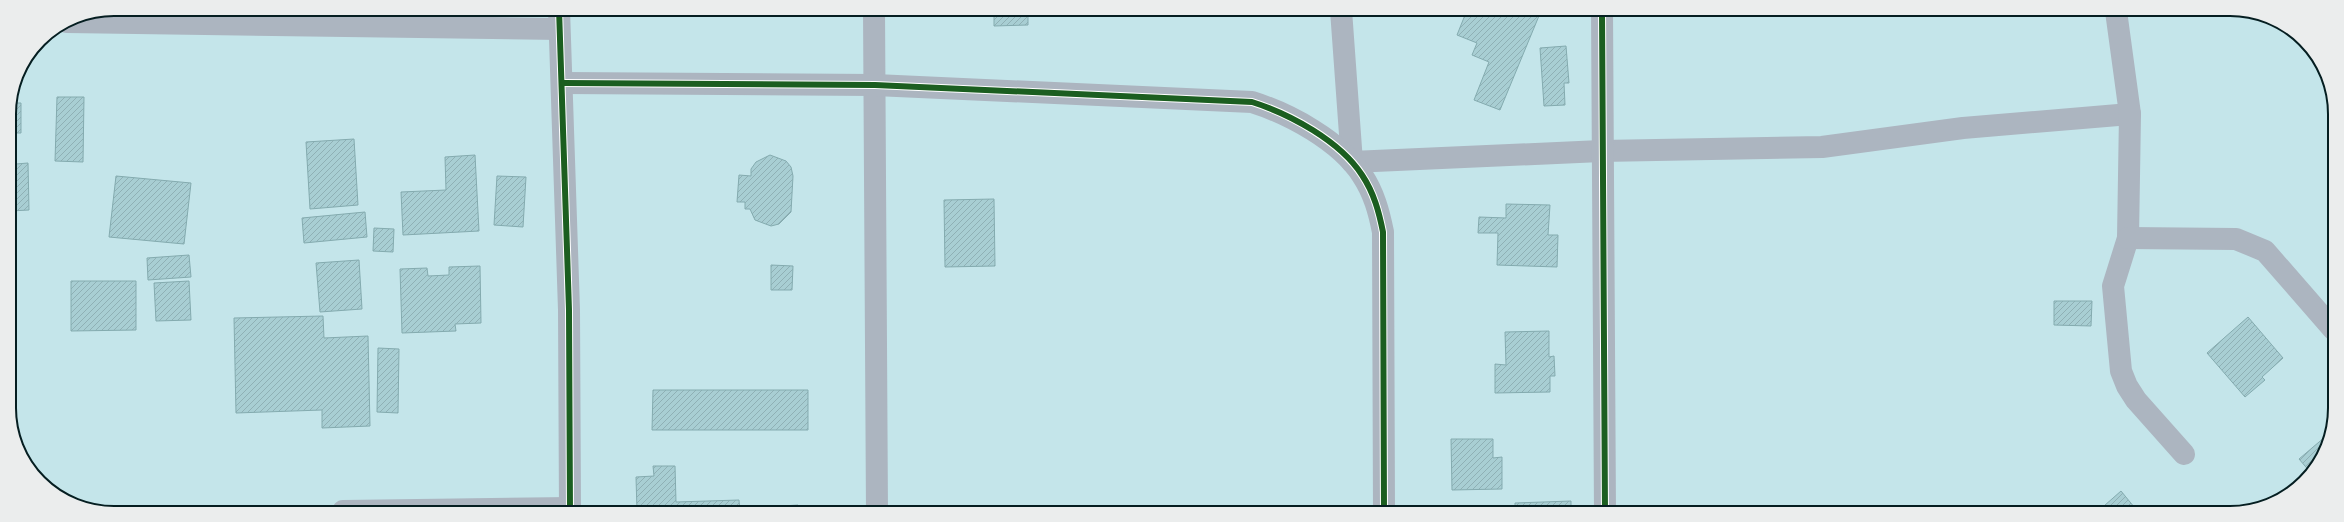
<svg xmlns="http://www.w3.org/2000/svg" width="2344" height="522" font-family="Quicksand,sans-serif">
<defs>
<pattern id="building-hatch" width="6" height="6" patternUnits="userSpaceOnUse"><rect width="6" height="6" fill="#a8ced3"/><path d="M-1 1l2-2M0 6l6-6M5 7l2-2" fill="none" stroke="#8fb0b5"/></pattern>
</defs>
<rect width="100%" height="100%" fill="#c4e5ea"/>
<g fill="url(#building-hatch)" stroke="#84abaf">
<polygon points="764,10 795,10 764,12"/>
<polygon points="969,10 1052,10 1052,15 1028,15 1028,25 994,26 994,15 969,15"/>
<polygon points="1467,10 1541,11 1500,110 1474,100 1489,62 1472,55 1477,43 1457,35"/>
<polygon points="1566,46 1569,83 1564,83 1565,105 1544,106 1540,48"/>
<polygon points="57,97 84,97 83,162 55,161"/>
<polygon points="10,103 21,103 21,133 15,133 16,164 28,163 29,210 10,211"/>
<polygon points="354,139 358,205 310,209 306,142"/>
<polygon points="475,155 479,231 403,235 401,192 446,190 445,157"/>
<polygon points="770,155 786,161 791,167 793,176 791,212 779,224 771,226 755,220 750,209 745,209 745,202 737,202 739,175 751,176 751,169 756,162"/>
<polygon points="116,176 191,183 184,244 109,237"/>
<polygon points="497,176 526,177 523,227 494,225"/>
<polygon points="994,199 995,266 945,267 944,200"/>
<polygon points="1506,204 1550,205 1548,235 1558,235 1557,267 1497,265 1498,233 1478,233 1479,217 1506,218"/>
<polygon points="365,212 367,237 304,243 302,218"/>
<polygon points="374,228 394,229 393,252 373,251"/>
<polygon points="189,255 191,277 148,280 147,258"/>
<polygon points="359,260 362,309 320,312 316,263"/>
<polygon points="771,265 793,266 792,290 771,290"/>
<polygon points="480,266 481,323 455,324 456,331 402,333 400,269 427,268 428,276 449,275 449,267"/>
<polygon points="71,281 136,281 136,330 71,331"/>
<polygon points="189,281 191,320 156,321 154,283"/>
<polygon points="2054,301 2092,301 2091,326 2054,325"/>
<polygon points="323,316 324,338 368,336 370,426 322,428 322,410 236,413 234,318"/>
<polygon points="2248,317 2283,358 2262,377 2265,380 2245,397 2207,353"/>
<polygon points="1549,331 1549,357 1554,356 1555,376 1550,376 1550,392 1495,393 1495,364 1506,365 1505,332"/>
<polygon points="378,348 399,349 398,413 377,412"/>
<polygon points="653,390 808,390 808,430 652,430"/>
<polygon points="2332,431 2321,461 2311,473 2299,459"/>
<polygon points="1451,439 1493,439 1493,458 1502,457 1502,489 1452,490"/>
<polygon points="653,466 675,466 676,502 739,500 740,512 637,511 636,477 654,476"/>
<polygon points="2121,491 2139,513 2096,513"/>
<polygon points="1571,501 1571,512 1515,512 1515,503"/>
<polygon points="798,505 798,512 752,512 751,508"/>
</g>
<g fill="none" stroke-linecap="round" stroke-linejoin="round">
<g stroke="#acb5c0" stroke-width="22">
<polyline points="559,9 569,310 570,511"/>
<polyline points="874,10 877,512"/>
<polyline points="1341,10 1352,162 1601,151 1822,147 1963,128 2130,114"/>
<polyline points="1602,10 1605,512"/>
<polyline points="2116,11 2130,114 2128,238 2113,286 2121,371 2127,386 2136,400 2184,454"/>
<polyline points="67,22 559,29"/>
<path d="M563 83 875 85 1252 102C1290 114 1340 141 1362 175 1374 193 1379 212 1383 232L1384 512"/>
<polyline points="2128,238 2236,239 2265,251 2333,329"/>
<polyline points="343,511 570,508"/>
</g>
<defs>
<g id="cycleway">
<polyline points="559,9 569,310 570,511"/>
<polyline points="1602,10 1605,512"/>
<path d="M563 83 875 85 1252 102C1290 114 1340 141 1362 175 1374 193 1379 212 1383 232L1384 512"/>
</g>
</defs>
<use href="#cycleway" stroke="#fff" stroke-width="8"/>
<use href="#cycleway" stroke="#1b5e20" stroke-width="6"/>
</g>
<path d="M0 0H2344V522H0ZM114 16H2230A98 98 0 0 1 2328 114V408A98 98 0 0 1 2230 506H114A98 98 0 0 1 16 408V114A98 98 0 0 1 114 16Z" fill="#ebeded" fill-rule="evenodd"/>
<path fill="none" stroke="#051e21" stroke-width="2" d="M114 16H2230A98 98 0 0 1 2328 114V408A98 98 0 0 1 2230 506H114A98 98 0 0 1 16 408V114A98 98 0 0 1 114 16Z"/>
</svg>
